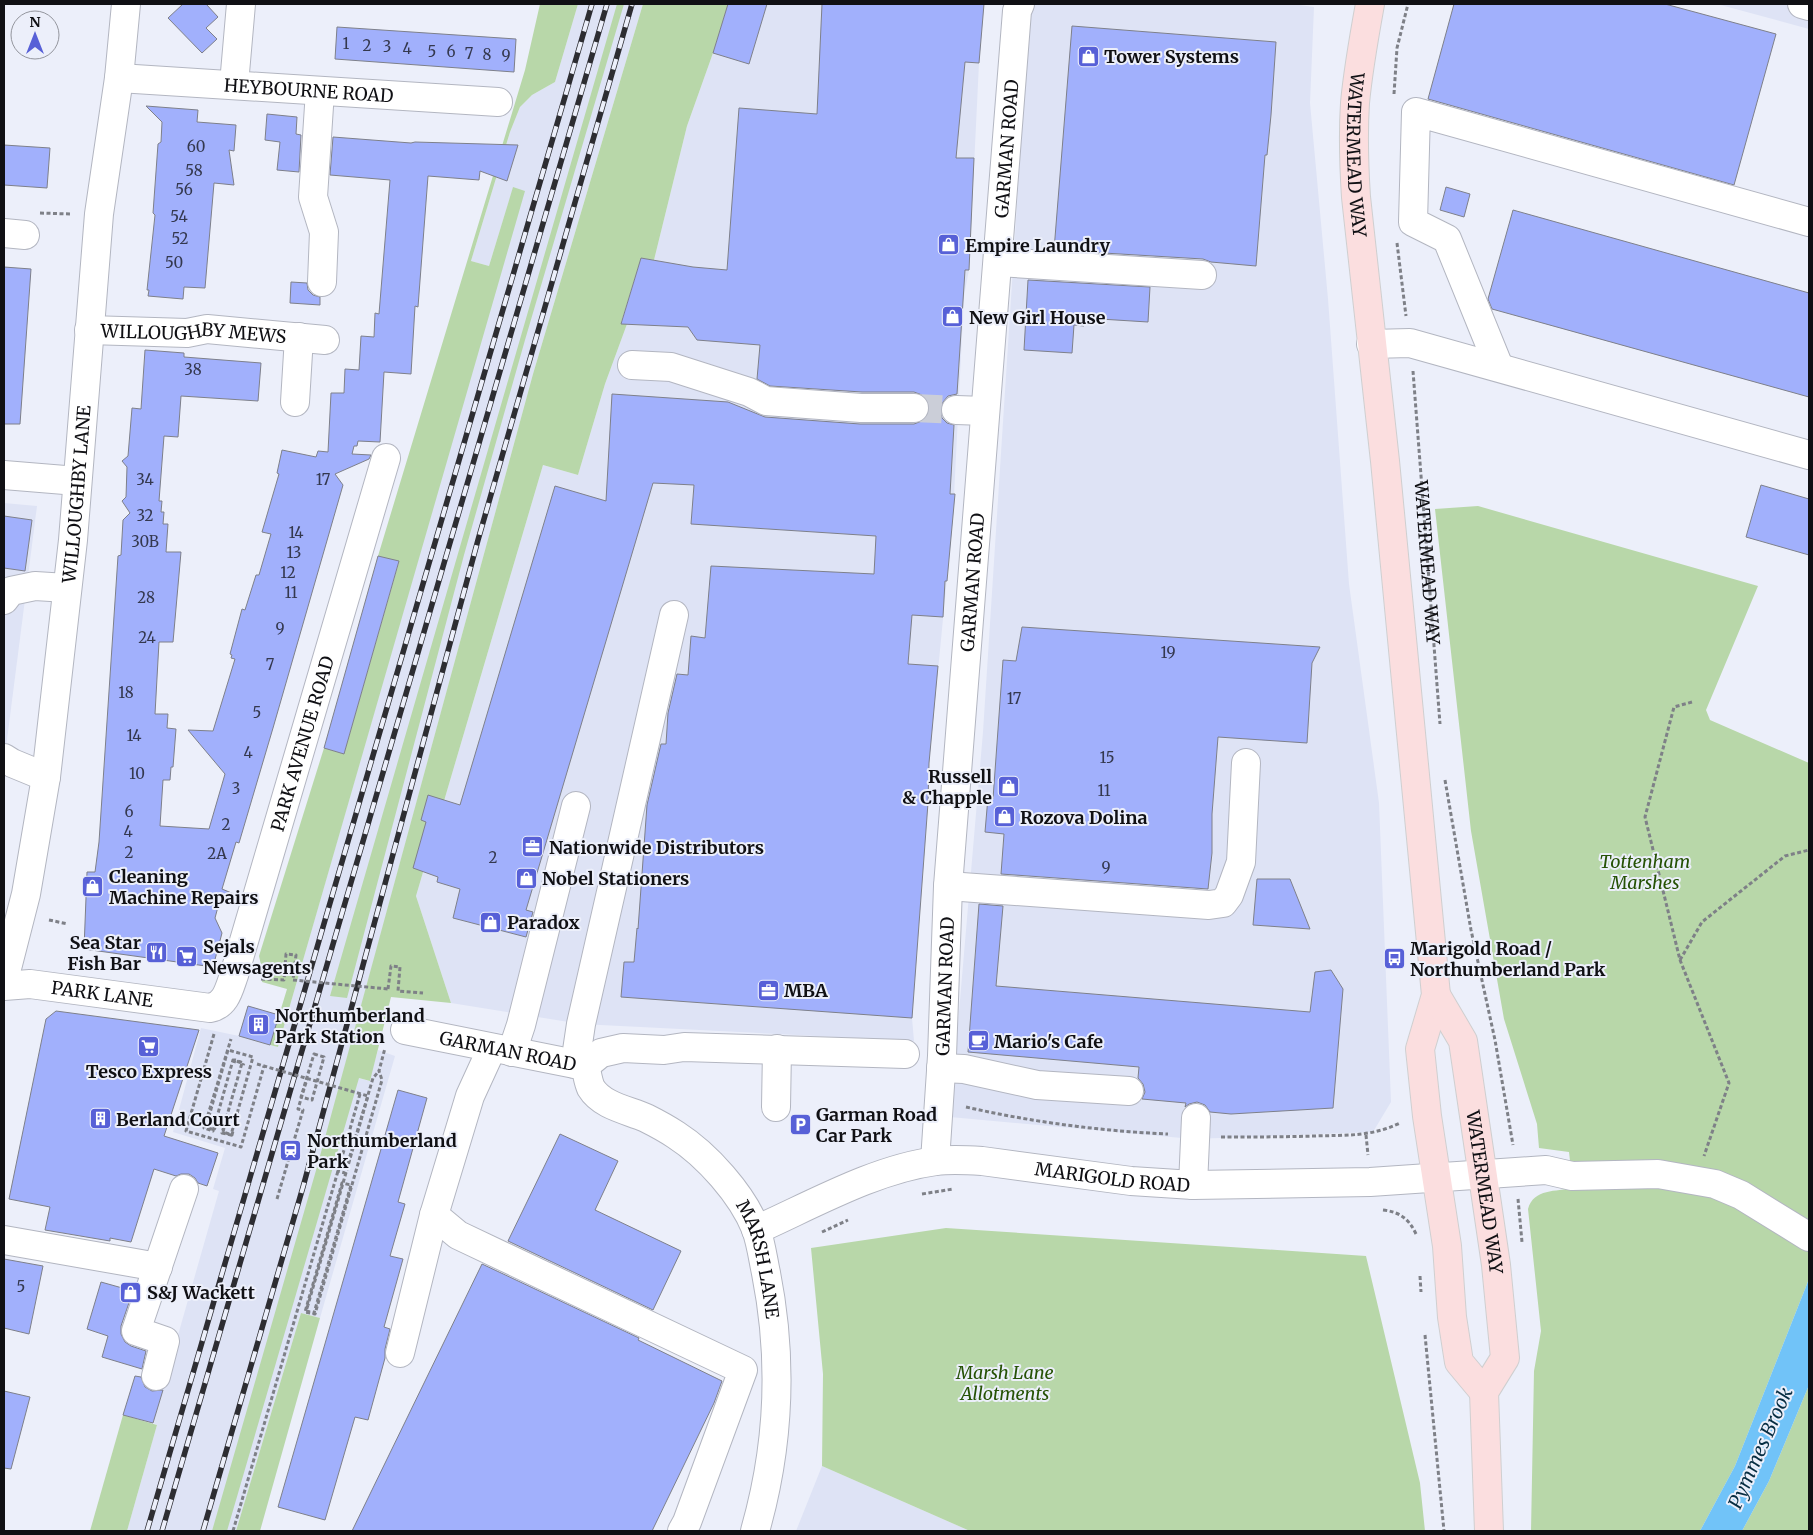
<svg xmlns="http://www.w3.org/2000/svg" width="1813" height="1535" font-family="Merriweather,serif">
<rect width="100%" height="100%" fill="#eceffa"/>
<g fill="#dee3f5">
<polygon points="578,4 643,4 533,374 343,1073 369,1081 378,1050 395,1056 320,1318 301,1313 236,1531 127,1531 157,1425 153,1423 219,1191 213,1189 225,1148 173,1132 201,1028 239,1036 248,1006 279,1015 270,1045 278,1047 524,191 513,188 489,266 471,261 510,132 520,107 532,95 555,82"/>
<polygon points="728,4 984,4 979,63 969,270 964,296 953,516 929,763 928,803 922,873 912,1018 914,1041 581,1024 451,1003 416,896 543,465 578,475 605,384 627,324 621,323 641,258 654,260 687,126 713,53"/>
<polygon points="1030,4 1292,4 1314,7 1310,103 1328,299 1349,584 1379,803 1391,1102 1373,1132 1193,1139 950,1117 983,732"/>
<polygon points="1717,4 1809,4 1809,29"/>
<polygon points="4,503 37,506 4,763"/>
<polygon points="822,1466 970,1531 796,1531"/>
</g>
<g fill="#b8d7a9">
<polygon points="540,4 578,4 555,82 532,95 520,107 510,132 471,261 489,266 513,187 525,191 278,1047 270,1045 287,989 262,982 263,974 259,956 324,748 344,754 399,562 378,556 525,70"/>
<polygon points="617,4 624,4 525,340 464,555 347,998 330,996"/>
<polygon points="643,4 728,4 713,53 687,126 654,260 641,258 621,323 627,324 605,384 578,475 543,465 416,896 451,1003 391,997 370,1081 359,1078 227,1531 212,1531 317,1167 533,374"/>
<path d="M1478 506 1758 586 1706 710 1710 720 1809 763V1279L1735 1466 1700 1531H1531L1534 1371 1541 1331 1528 1209C1534 1188 1556 1192 1573 1188L1569 1152 1539 1148 1537 1124 1504 1019 1471 831 1435 509Z"/>
<polygon points="946,1228 1366,1256 1420,1483 1425,1531 970,1531 822,1466 823,1374 811,1248"/>
<polygon points="301,1313 320,1318 260,1531 236,1531"/>
<polygon points="1809,1385 1809,1531 1742,1531 1769,1481"/>
<polygon points="123,1415 157,1425 127,1531 90,1531"/>
</g>
<polygon fill="#71c3f8" points="1809,1279 1809,1385 1769,1481 1742,1531 1700,1531 1735,1466"/>
<g fill="#a1b0fc" stroke="#7e808a">
<polygon points="183,4 206,4 218,17 206,28 217,39 202,53 168,18"/>
<polygon points="728,4 767,4 749,64 713,53"/>
<polygon points="822,4 984,4 979,63 965,62 956,158 974,158 969,270 965,270 957,394 948,396 943,402 940,409 942,418 947,423 954,425 950,494 955,494 947,581 945,581 943,617 912,615 908,664 938,666 929,763 928,803 912,1018 621,997 624,962 634,962 637,928 638,929 647,805 661,744 666,744 668,713 677,674 688,675 691,636 705,638 711,566 874,574 876,536 691,524 694,485 653,483 526,910 533,912 526,937 453,918 460,889 437,882 438,877 413,868 426,822 421,820 428,795 460,805 555,486 606,501 612,394 728,402 765,417 860,424 914,424 922,421 928,415 930,408 928,401 922,395 914,392 862,392 770,386 757,379 760,345 697,340 688,327 621,324 641,258 693,267 727,270 739,108 817,114"/>
<polygon points="1454,4 1665,4 1776,34 1734,185 1428,99"/>
<polygon points="1072,26 1276,42 1271,115 1267,155 1265,155 1256,266 1211,262 1203,259 1054,250"/>
<polygon points="337,27 516,39 514,72 335,59"/>
<polygon points="146,106 198,110 197,122 236,125 234,151 229,150 234,185 214,183 205,288 184,287 183,299 148,296 149,290 147,290 155,215 153,213 158,144 161,142 162,122"/>
<polygon points="267,114 297,117 296,134 301,135 299,172 277,170 280,142 265,140"/>
<polygon points="333,137 411,143 415,142 518,145 507,181 480,171 479,180 428,176 418,307 415,306 411,374 384,372 380,442 358,441 357,446 354,446 352,454 371,455 369,459 335,474 343,485 273,728 239,843 236,842 222,889 234,894 219,903 215,918 222,933 213,967 84,949 87,872 95,872 99,842 118,556 121,555 123,520 130,513 122,501 126,497 127,467 122,461 128,456 132,408 141,409 145,350 184,353 184,357 261,363 258,401 181,396 178,437 164,436 159,501 162,501 161,512 164,512 163,524 168,524 166,552 181,552 173,642 159,642 155,714 168,714 167,728 176,729 173,767 171,767 170,780 163,780 160,826 209,829 225,774 188,730 213,731 235,659 231,658 232,655 230,654 242,609 245,610 256,575 259,575 271,534 262,532 279,474 277,473 282,450 316,457 318,451 328,452 331,393 344,393 345,369 359,370 361,336 374,337 375,313 379,314 390,180 330,175"/>
<polygon points="4,145 50,148 47,188 4,185"/>
<polygon points="1446,187 1470,194 1464,217 1440,210"/>
<polygon points="1513,210 1809,293 1809,397 1492,309 1488,299"/>
<polygon points="4,267 31,269 20,424 4,424"/>
<polygon points="1028,280 1150,287 1148,322 1084,318 1084,326 1074,325 1072,353 1024,350"/>
<polygon points="291,282 307,283 308,290 313,295 320,297 320,305 290,303"/>
<polygon points="1761,485 1809,499 1809,555 1746,537"/>
<polygon points="4,516 32,520 25,571 4,568"/>
<polygon points="378,556 399,561 344,754 324,748"/>
<polygon points="1022,627 1320,647 1312,663 1307,743 1218,737 1212,814 1212,853 1208,889 1001,874 1004,834 985,832 988,797 993,799 1003,660 1016,661"/>
<polygon points="1257,879 1290,879 1310,929 1253,925"/>
<polygon points="979,904 1003,906 996,986 1310,1012 1315,972 1331,970 1343,989 1333,1108 1231,1114 1210,1112 1205,1105 1197,1102 1189,1104 1185,1107 1186,1103 1142,1099 1145,1092 1143,1084 1138,1078 1139,1067 968,1052"/>
<polygon points="248,1006 279,1015 270,1045 239,1036"/>
<polygon points="56,1011 199,1030 164,1136 218,1153 207,1186 198,1183 195,1178 189,1174 181,1174 176,1176 154,1169 131,1242 110,1238 110,1241 45,1230 50,1207 9,1199 46,1019"/>
<polygon points="398,1090 427,1098 398,1202 405,1204 390,1256 403,1259 384,1327 390,1329 385,1349 385,1358 368,1420 355,1417 325,1520 278,1507"/>
<polygon points="560,1134 618,1161 595,1210 681,1251 653,1310 508,1241"/>
<polygon points="4,1259 43,1266 29,1334 4,1328"/>
<polygon points="482,1264 639,1338 638,1340 722,1381 714,1403 652,1531 352,1531"/>
<polygon points="101,1282 133,1291 121,1326 121,1334 125,1342 131,1346 146,1351 142,1369 102,1357 108,1336 87,1329"/>
<polygon points="135,1376 141,1377 145,1387 152,1391 163,1390 153,1423 123,1415"/>
<polygon points="4,1391 30,1397 11,1469 4,1468"/>
</g>
<g fill="none" stroke-linecap="round" stroke-linejoin="round">
<polyline stroke="#cbced8" stroke-width="28" stroke-dasharray="28 14" stroke-linecap="butt" points="914,408 956,410"/>
<defs>
<g id="minor">
<polyline points="1802,4 1809,6"/>
<path id="s2" d="M119 78 498 102"/>
<polyline points="234,84 241,4"/>
<polyline points="320,91 313,197 324,232 322,282"/>
<polyline points="4,233 25,235"/>
<polyline points="998,262 1202,275"/>
<path id="s3" d="M89 330 187 333 207 329 325 340"/>
<polyline points="1371,344 1410,343 1809,455"/>
<polyline points="632,365 671,367 749,392 766,401 861,408 914,408"/>
<polyline points="1499,367 1447,239 1413,222 1416,112 1809,222"/>
<polyline points="295,402 299,337"/>
<polyline points="956,410 985,411"/>
<polyline points="4,475 77,481"/>
<polyline points="4,600 11,591 35,586 67,588"/>
<polyline points="4,758 12,763 46,777"/>
<polyline points="948,886 1209,905 1223,903 1229,895 1241,862 1246,763"/>
<path id="s4" d="M4 980 26 894 46 777 73 540 99 214 119 78 126 4"/>
<path id="s5" d="M4 986 30 984 210 1008C226 1005 229 989 234 975L386 458"/>
<path id="s6" d="M405 1030 585 1066"/>
<polyline points="512,1052 521,1025 576,806"/>
<polyline points="575,1064 581,1024 674,615"/>
<path id="s7" d="M585 1066C587 1072 588 1082 591 1088 602 1106 628 1110 646 1118 656 1123 667 1129 676 1135 707 1155 742 1194 756 1229 761 1243 763 1259 766 1273 783 1359 779 1447 755 1531"/>
<polyline points="585,1066 601,1053 623,1048 664,1050 684,1047 905,1054"/>
<polyline points="941,1068 964,1069 1037,1085 1129,1091"/>
<polyline points="776,1107 777,1049"/>
<path id="s8" d="M935 1161 942 1056 948 886 1017 11 1020 4"/>
<polyline points="1193,1185 1196,1118"/>
<polyline points="434,1215 458,1235 743,1370 687,1522 682,1531"/>
<path id="s9" d="M756 1230C812 1205 875 1169 936 1161 951 1159 967 1160 982 1161L1131 1181 1193 1185 1370 1182 1546 1170 1572 1176 1658 1174 1715 1184 1741 1195 1809 1237"/>
<polyline points="4,1240 158,1267"/>
<polyline points="400,1353 434,1215 470,1096 492,1048"/>
<polyline points="156,1376 165,1341 136,1331 184,1189"/>
</g>
<g id="major">
<path id="s10" d="M1370 4C1364 37 1358 70 1355 103 1353 134 1354 166 1356 197L1385 461 1436 995 1420 1049 1427 1116 1447 1246 1452 1317 1459 1362 1484 1392"/>
<path id="s11" d="M1436 995 1463 1041 1496 1265 1505 1358 1484 1392 1489 1531"/>
</g>
</defs>
<use href="#minor" stroke="#b3b6c1" stroke-width="30"/>
<use href="#major" stroke="#cfcfd0" stroke-width="30"/>
<g stroke="#7e8087" stroke-width="3" stroke-dasharray="4 2.5" stroke-linecap="butt">
<polyline points="1394,94 1397,48 1408,4"/>
<polyline points="40,213 71,214"/>
<polyline points="1397,243 1406,316"/>
<path id="s1" d="M1413 371 1440 724"/>
<polyline points="1692,702 1674,707 1645,817 1680,960 1729,1083 1704,1156"/>
<polyline points="1445,780 1471,930 1495,1040 1513,1145"/>
<polyline points="49,920 68,924"/>
<polyline points="1680,960 1702,922 1785,856 1809,850"/>
<polyline points="261,979 284,980 286,954 296,955 293,980"/>
<polyline points="388,989 391,966 400,967 398,991 423,993"/>
<polyline points="214,1034 186,1131 241,1147 264,1066"/>
<polygon points="314,1054 324,1057 312,1100 301,1097"/>
<polyline points="360,1094 338,1171 345,1173 373,1078 379,1071"/>
<path d="M966 1107C1032 1122 1100 1131 1168 1134"/>
<polyline points="207,1123 228,1050 253,1057 231,1135 222,1133 242,1063 233,1060 213,1131 204,1128 231,1039"/>
<polyline points="1366,1135 1368,1155"/>
<path d="M1221 1137C1252 1137 1283 1137 1314 1136 1345 1135 1371 1137 1400 1123"/>
<polyline points="922,1194 953,1189"/>
<polyline points="277,1199 291,1151"/>
<polyline points="1518,1199 1522,1242"/>
<path d="M1383 1210C1400 1212 1409 1219 1416 1234"/>
<polyline points="822,1232 848,1220"/>
<polyline points="1420,1276 1421,1292"/>
<polyline points="308,1305 306,1311 314,1313 351,1185 342,1183 307,1305 305,1312 315,1314 382,1080 379,1071 385,1048"/>
<polyline points="1425,1335 1444,1531"/>
<polyline points="233,1531 338,1171"/>
</g>
<use href="#minor" stroke="#fff" stroke-width="28"/>
<use href="#major" stroke="#fbdedf" stroke-width="28"/>
<defs>
<g id="rail">
<polyline points="147,1531 592,4"/>
<polyline points="162,1531 607,4"/>
<polyline points="203,1531 303,1187 478,540 632,4"/>
</g>
</defs>
<use href="#rail" stroke="#2d2d32" stroke-width="5.5"/>
<use href="#rail" stroke="#eceffa" stroke-width="4" stroke-dasharray="11" stroke-linecap="butt"/>
<g stroke="#7e8087" stroke-width="3" stroke-dasharray="4 2.5" stroke-linecap="butt">
<polyline points="293,980 388,989"/>
<polyline points="234,1063 235,1060 244,1063 243,1065"/>
<polyline points="257,1064 368,1096 308,1305"/>
<polyline points="207,1123 206,1127 214,1130 216,1125"/>
<polyline points="224,1128 223,1132 232,1135 233,1131"/>
<polyline points="291,1151 303,1110 298,1109 307,1079"/>
</g>
</g>
<defs>
<symbol id="shop-square" viewBox="-11 -11 22 22"><rect x="-9" y="-9" width="18" height="18" rx="4" fill="#5760d7" stroke="#eceffa"/><path d="M-5-2.5h2.3a2.7 3.5 0 0 1 5.4 0H5L5.5 6h-11ZM-1.5-2.5h3a1.5 2.3 0 0 0-3 0Z" fill="#fff"/></symbol>
<symbol id="office-square" viewBox="-11 -11 22 22"><rect x="-9" y="-9" width="18" height="18" rx="4" fill="#5760d7" stroke="#eceffa"/><path d="M-6-3h4V-5.5h4V-3h4V5H-6ZM-1-4.5V-3h2v-1.5ZM-6 0V1H6V0Z" fill="#fff"/></symbol>
<symbol id="restaurant-square" viewBox="-11 -11 22 22"><rect x="-9" y="-9" width="18" height="18" rx="4" fill="#5760d7" stroke="#eceffa"/><path d="M-5-6h1v4h1v-4h1v4h1v-4h1v5L-1.5 .5V6h-2V.5L-5-1ZM5-6V6H3V1.5H1.5Q1.5-4 5-6Z" fill="#fff"/></symbol>
<symbol id="supermarket-square" viewBox="-11 -11 22 22"><rect x="-9" y="-9" width="18" height="18" rx="4" fill="#5760d7" stroke="#eceffa"/><path d="M-6-5.5h2.5l.6 2H6L4.5 2H-2.5L-4.4-4H-6ZM-1.5 3.2a1.3 1.3 0 1 0 .1 0ZM3 3.2a1.3 1.3 0 1 0 .1 0Z" fill="#fff"/></symbol>
<symbol id="bus-square" viewBox="-11 -11 22 22"><rect x="-9" y="-9" width="18" height="18" rx="4" fill="#5760d7" stroke="#eceffa"/><path d="M-5-6H5V4H4V6H2V4H-2V6H-4V4H-5ZM-3.5-4V0h7V-4ZM-3.5 1.2v1.5H-2V1.2ZM2 1.2v1.5H3.5V1.2Z" fill="#fff"/></symbol>
<symbol id="building-square" viewBox="-11 -11 22 22"><rect x="-9" y="-9" width="18" height="18" rx="4" fill="#5760d7" stroke="#eceffa"/><path d="M-4-6H4V6H1V3H-1V6H-4ZM-2.5-4.3h1.7v1.8h-1.7ZM.8-4.3h1.7v1.8H.8ZM-2.5-1h1.7V.8h-1.7ZM.8-1h1.7V.8H.8Z" fill="#fff"/></symbol>
<symbol id="cafe-square" viewBox="-11 -11 22 22"><rect x="-9" y="-9" width="18" height="18" rx="4" fill="#5760d7" stroke="#eceffa"/><path d="M-5.5-4.5H6V0H3Q3 3.5 0 3.5H-2.5Q-5.5 3.5-5.5 0ZM3-3.2v2h1.7v-2ZM-6 4.5H4V6H-6Z" fill="#fff"/></symbol>
<symbol id="parking-square" viewBox="-11 -11 22 22"><rect x="-9" y="-9" width="18" height="18" rx="4" fill="#5760d7" stroke="#eceffa"/><path d="M-3.5-5.5H1a3.5 3.5 0 0 1 0 7H-1V5.5H-3.5ZM-1-3.4V-.6H.8a1.4 1.4 0 0 0 0-2.8Z" fill="#fff"/></symbol>
<symbol id="station-square" viewBox="-11 -11 22 22"><rect x="-9" y="-9" width="18" height="18" rx="4" fill="#5760d7" stroke="#eceffa"/><path d="M-3-6H3Q5-6 5-4V2Q5 4 3 4L4.5 6H3L1.5 4h-3L-3 6H-4.5L-3 4Q-5 4-5 2V-4Q-5-6-3-6ZM-3.5-4v3h7v-3ZM-3.5 1v1.5H-2V1ZM2 1v1.5H3.5V1Z" fill="#fff"/></symbol>
</defs>
<g fill-rule="evenodd">
<use href="#shop-square" x="1076" y="44" width="25" height="25"/>
<use href="#shop-square" x="936" y="232" width="25" height="25"/>
<use href="#shop-square" x="940" y="304" width="25" height="25"/>
<use href="#shop-square" x="996" y="774" width="25" height="25"/>
<use href="#shop-square" x="992" y="804" width="25" height="25"/>
<use href="#office-square" x="520" y="834" width="25" height="25"/>
<use href="#shop-square" x="514" y="866" width="25" height="25"/>
<use href="#shop-square" x="80" y="874" width="25" height="25"/>
<use href="#shop-square" x="478" y="910" width="25" height="25"/>
<use href="#restaurant-square" x="144" y="940" width="25" height="25"/>
<use href="#supermarket-square" x="174" y="944" width="25" height="25"/>
<use href="#bus-square" x="1382" y="946" width="25" height="25"/>
<use href="#office-square" x="756" y="978" width="25" height="25"/>
<use href="#building-square" x="246" y="1012" width="25" height="25"/>
<use href="#cafe-square" x="966" y="1028" width="25" height="25"/>
<use href="#supermarket-square" x="136" y="1034" width="25" height="25"/>
<use href="#building-square" x="88" y="1106" width="25" height="25"/>
<use href="#parking-square" x="788" y="1112" width="25" height="25"/>
<use href="#station-square" x="278" y="1138" width="25" height="25"/>
<use href="#shop-square" x="118" y="1280" width="25" height="25"/>
</g>
<g text-anchor="middle" dominant-baseline="central" stroke-width="4" stroke-linejoin="round" paint-order="stroke">
<g font-size="15" fill="#34384e">
<text x="346" y="43">1</text>
<text x="367" y="45">2</text>
<text x="387" y="46">3</text>
<text x="407" y="48">4</text>
<text x="432" y="51">5</text>
<text x="451" y="51">6</text>
<text x="469" y="53">7</text>
<text x="487" y="54">8</text>
<text x="506" y="55">9</text>
<text x="196" y="146">60</text>
<text x="194" y="170">58</text>
<text x="184" y="189">56</text>
<text x="179" y="216">54</text>
<text x="180" y="238">52</text>
<text x="174" y="262">50</text>
<text x="193" y="369">38</text>
<text x="145" y="479">34</text>
<text x="323" y="479">17</text>
<text x="145" y="515">32</text>
<text x="296" y="532">14</text>
<text x="145" y="541">30B</text>
<text x="294" y="552">13</text>
<text x="288" y="572">12</text>
<text x="291" y="592">11</text>
<text x="146" y="597">28</text>
<text x="280" y="628">9</text>
<text x="147" y="637">24</text>
<text x="1168" y="652">19</text>
<text x="270" y="664">7</text>
<text x="126" y="692">18</text>
<text x="1014" y="698">17</text>
<text x="257" y="712">5</text>
<text x="134" y="735">14</text>
<text x="248" y="752">4</text>
<text x="1107" y="757">15</text>
<text x="137" y="773">10</text>
<text x="236" y="788">3</text>
<text x="1104" y="790">11</text>
<text x="129" y="811">6</text>
<text x="226" y="824">2</text>
<text x="128" y="831">4</text>
<text x="129" y="852">2</text>
<text x="217" y="853">2A</text>
<text x="493" y="857">2</text>
<text x="1106" y="867">9</text>
<text x="21" y="1286">5</text>
</g>
<g font-size="18" font-weight="bold" fill="#101014" stroke="#eceffa" text-anchor="start">
<text x="1104" y="56">Tower Systems</text>
<text x="965" y="245">Empire Laundry</text>
<text x="969" y="317">New Girl House</text>
<text x="992" y="776" text-anchor="end">Russell<tspan x="992" dy="21">&amp; Chapple</tspan></text>
<text x="1020" y="817">Rozova Dolina</text>
<text x="549" y="847">Nationwide Distributors</text>
<text x="109" y="876">Cleaning<tspan x="109" dy="21">Machine Repairs</tspan></text>
<text x="542" y="878">Nobel Stationers</text>
<text x="507" y="922">Paradox</text>
<text x="141" y="942" text-anchor="end">Sea Star<tspan x="141" dy="21">Fish Bar</tspan></text>
<text x="203" y="946">Sejals<tspan x="203" dy="21">Newsagents</tspan></text>
<text x="1410" y="948">Marigold Road /<tspan x="1410" dy="21">Northumberland Park</tspan></text>
<text x="784" y="990">MBA</text>
<text x="275" y="1015">Northumberland<tspan x="275" dy="21">Park Station</tspan></text>
<text x="994" y="1041">Mario's Cafe</text>
<text x="149" y="1071" text-anchor="middle">Tesco Express</text>
<text x="816" y="1114">Garman Road<tspan x="816" dy="21">Car Park</tspan></text>
<text x="116" y="1119">Berland Court</text>
<text x="307" y="1140">Northumberland<tspan x="307" dy="21">Park</tspan></text>
<text x="147" y="1292">S&amp;J Wackett</text>
</g>
<g font-size="18" fill="#101014" stroke="#eceffa">
<text stroke="none"><textPath href="#s2" startOffset="190">HEYBOURNE ROAD</textPath></text>
<text stroke="none"><textPath href="#s8" startOffset="1015">GARMAN ROAD</textPath></text>
<text stroke="none"><textPath href="#s10" startOffset="152">WATERMEAD WAY</textPath></text>
<text stroke="none"><textPath href="#s3" startOffset="105">WILLOUGHBY MEWS</textPath></text>
<text stroke="none"><textPath href="#s4" startOffset="492">WILLOUGHBY LANE</textPath></text>
<text stroke="none"><textPath href="#s1" startOffset="192">WATERMEAD WAY</textPath></text>
<text stroke="none"><textPath href="#s8" startOffset="580">GARMAN ROAD</textPath></text>
<text stroke="none"><textPath href="#s5" startOffset="492">PARK AVENUE ROAD</textPath></text>
<text stroke="none"><textPath href="#s8" startOffset="175">GARMAN ROAD</textPath></text>
<text stroke="none"><textPath href="#s5" startOffset="99">PARK LANE</textPath></text>
<text stroke="none"><textPath href="#s6" startOffset="105">GARMAN ROAD</textPath></text>
<text stroke="none"><textPath href="#s9" startOffset="371">MARIGOLD ROAD</textPath></text>
<text stroke="none"><textPath href="#s11" startOffset="206">WATERMEAD WAY</textPath></text>
<text stroke="none"><textPath href="#s7" startOffset="276">MARSH LANE</textPath></text>
</g>
<g font-size="18" font-style="italic" fill="#265205" stroke="#eceffa">
<text x="1645" y="861">Tottenham<tspan x="1645" dy="21">Marshes</tspan></text>
<text x="1005" y="1372">Marsh Lane<tspan x="1005" dy="21">Allotments</tspan></text>
</g>
<g font-size="19" font-style="italic" fill="#072d42" stroke="#eceffa">
<text transform="translate(1760 1448) rotate(-66)">Pymmes Brook</text>
</g>
</g>
<rect width="1813" height="1535" fill="none" stroke="#101014" stroke-width="10"/>
<g transform="translate(35 35)"><circle r="24" fill="#eceffa" stroke="#94969e"/>
<path d="M0-4L9 19L0 12L-9 19Z" fill="#5760d7"/>
<text y="-8" font-size="14" font-weight="bold" text-anchor="middle" fill="#101014">N</text>
</g>
</svg>
